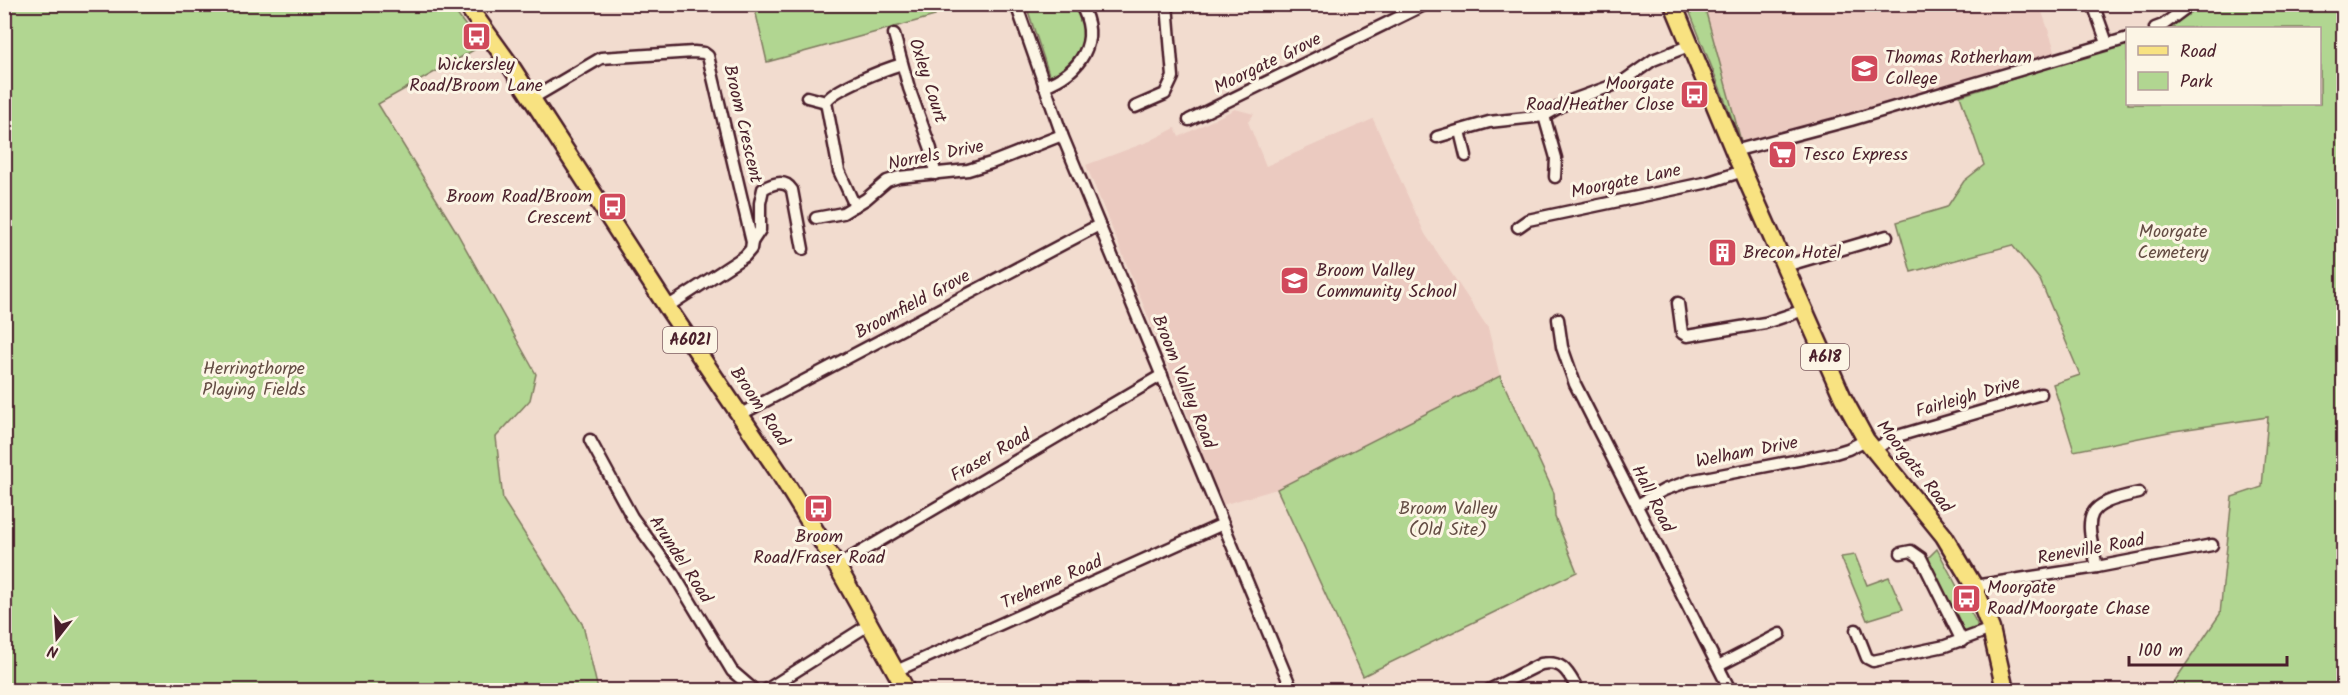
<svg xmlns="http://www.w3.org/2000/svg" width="2348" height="695" font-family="Kalam,sans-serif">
<rect width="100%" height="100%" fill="#f2dccf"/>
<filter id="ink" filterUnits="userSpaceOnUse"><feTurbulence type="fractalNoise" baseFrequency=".0167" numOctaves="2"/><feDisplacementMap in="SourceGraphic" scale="12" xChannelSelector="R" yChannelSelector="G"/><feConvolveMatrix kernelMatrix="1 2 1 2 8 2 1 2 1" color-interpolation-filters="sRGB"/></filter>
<g filter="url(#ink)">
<g fill="#ebcac0">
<polygon points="1704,5 2043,5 2040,6 2056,53 1851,114 1741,141"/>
<polygon points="1235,109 1254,114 1248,122 1266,166 1373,119 1425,234 1488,328 1500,376 1277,489 1222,505 1179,392 1086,165 1150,141 1175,128 1179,137"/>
</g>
<g fill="#b1d691" stroke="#7e7a5e" stroke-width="1.5">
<polygon points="4,5 450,5 481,46 378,104 456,231 536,374 530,400 496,437 503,500 583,625 598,690 5,690"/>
<polygon points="754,5 931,5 935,16 767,62"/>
<path d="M1026 5H1073C1087 21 1089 49 1072 65 1066 70 1058 74 1052 78L1049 74Z"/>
<polygon points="1687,5 1704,5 1741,141"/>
<polygon points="2203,5 2343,5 2343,690 2173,690 2172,685 2220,614 2232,497 2262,487 2268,417 2174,431 2074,451 2053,384 2080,375 2040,280 2012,245 1911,272 1897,222 1947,207 1964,181 1984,165 1960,96 2127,43 2128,104 2320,104 2320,28 2167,28"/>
<polygon points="1500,376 1554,493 1555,517 1577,572 1363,676 1277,489"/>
<polygon points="1937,549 1977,624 1977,629 1966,634 1963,633 1928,561 1929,557"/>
<polygon points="1855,555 1867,585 1889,577 1903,609 1867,620 1841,557"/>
</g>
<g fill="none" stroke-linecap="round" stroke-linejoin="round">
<defs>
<g id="minor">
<polyline points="1016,4 1062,135 1292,690"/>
<polyline points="2093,4 2107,43"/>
<polyline points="2155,28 2163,25 2191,4"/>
<polyline points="894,34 909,88 931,149 935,174"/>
<path d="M1044 86C1079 73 1103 42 1080 4"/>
<polyline points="807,97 826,102"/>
<polyline points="533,98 601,58 694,52 704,53 708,56 752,242 751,249 745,256 667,307"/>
<polyline points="1135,107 1165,94 1173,77 1167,4"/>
<polyline points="1544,116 1556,158 1555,177"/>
<polyline points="1189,120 1426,4"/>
<polyline points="1460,131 1466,156"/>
<polyline points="1437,137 1489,122 1544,116 1570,101 1622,82 1653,60 1691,45"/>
<polyline points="1734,151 1851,120 2128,38"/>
<path d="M855 206 839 171 826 102C833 89 885 69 902 64"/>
<polyline points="816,218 843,213 866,199 887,181 899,177 968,170 991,163 1062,135"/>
<polyline points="1518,227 1528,220 1709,182 1743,171"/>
<path d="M752 242 760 230V203L763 189C773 183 785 179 792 190L803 249"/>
<polyline points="1785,266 1887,236"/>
<polyline points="1678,303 1682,333 1687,336 1765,323 1804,310"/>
<polyline points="1558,319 1562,347 1575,384 1730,690"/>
<polyline points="741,414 1099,225"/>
<polyline points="590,440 632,517 673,573 732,671 754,690"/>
<polyline points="1874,450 1894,437 2041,394"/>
<polyline points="1637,505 1664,490 1689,481 1835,453 1848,449 1866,440"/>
<polyline points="1901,553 1911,551 1921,558 1962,641"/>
<polyline points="837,566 1162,375"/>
<path d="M2097 567C2086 516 2080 505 2139 493"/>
<polyline points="1974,586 2097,567 2212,545"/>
<polyline points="1856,630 1867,658 1873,661 1945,646 1991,629"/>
<polyline points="1718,666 1780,634"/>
<polyline points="896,671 1223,524"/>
<polyline points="766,690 870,624"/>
<path d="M1489 690 1541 664C1564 660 1568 673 1578 690"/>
</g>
<g id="primary">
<polyline points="466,4 510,65 667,307 780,474 837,566 906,690"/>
<polyline points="1673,4 1734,151 1843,398 1866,440 1944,536 1974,586 1991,629 2005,690"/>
</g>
</defs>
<use href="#minor" stroke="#4a1f2b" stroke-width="15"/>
<use href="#primary" stroke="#4a1f2b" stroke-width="21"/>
<use href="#minor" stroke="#fcf5e5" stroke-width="10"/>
<use href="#primary" stroke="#f8e281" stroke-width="16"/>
</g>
</g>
<defs>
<symbol id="bus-square" viewBox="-11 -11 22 22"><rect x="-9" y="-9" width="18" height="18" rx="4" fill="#d1495b" stroke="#fcf5e5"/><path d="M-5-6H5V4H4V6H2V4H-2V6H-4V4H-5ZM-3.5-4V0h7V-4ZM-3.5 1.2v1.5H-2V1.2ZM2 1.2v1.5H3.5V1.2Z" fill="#fff"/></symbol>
<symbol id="university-square" viewBox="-11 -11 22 22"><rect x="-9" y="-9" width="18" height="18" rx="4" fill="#d1495b" stroke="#fcf5e5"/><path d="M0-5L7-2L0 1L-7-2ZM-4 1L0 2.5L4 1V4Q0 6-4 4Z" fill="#fff"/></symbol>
<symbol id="supermarket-square" viewBox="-11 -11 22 22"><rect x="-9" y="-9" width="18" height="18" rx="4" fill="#d1495b" stroke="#fcf5e5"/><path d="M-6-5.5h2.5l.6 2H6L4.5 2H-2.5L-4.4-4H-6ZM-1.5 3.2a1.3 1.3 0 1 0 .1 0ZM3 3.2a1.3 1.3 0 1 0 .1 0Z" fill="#fff"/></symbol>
<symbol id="building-square" viewBox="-11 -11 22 22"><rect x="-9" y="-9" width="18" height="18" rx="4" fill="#d1495b" stroke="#fcf5e5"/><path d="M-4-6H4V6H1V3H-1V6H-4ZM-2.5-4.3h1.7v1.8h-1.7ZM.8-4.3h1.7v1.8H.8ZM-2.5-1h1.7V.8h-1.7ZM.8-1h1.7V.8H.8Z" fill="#fff"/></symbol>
<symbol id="school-square" viewBox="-11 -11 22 22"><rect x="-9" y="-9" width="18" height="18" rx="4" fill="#d1495b" stroke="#fcf5e5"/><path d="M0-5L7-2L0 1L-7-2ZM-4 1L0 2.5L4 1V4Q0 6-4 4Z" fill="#fff"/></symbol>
</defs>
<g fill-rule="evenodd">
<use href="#bus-square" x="460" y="20" width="33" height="33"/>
<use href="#university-square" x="1848" y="52" width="33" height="33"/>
<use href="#bus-square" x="1678" y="78" width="33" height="33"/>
<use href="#supermarket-square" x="1766" y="138" width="33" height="33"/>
<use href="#bus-square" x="596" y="190" width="33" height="33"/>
<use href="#building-square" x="1706" y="236" width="33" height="33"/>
<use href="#school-square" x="1278" y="264" width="33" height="33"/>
<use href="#bus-square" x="802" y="492" width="33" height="33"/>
<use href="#bus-square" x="1950" y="582" width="33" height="33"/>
</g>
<g text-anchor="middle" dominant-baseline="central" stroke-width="6" stroke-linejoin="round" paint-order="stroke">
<g fill="#fcf5e5" stroke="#7f5f63" stroke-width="1.5">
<rect x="663" y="327" width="54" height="26" rx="4.5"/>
<rect x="1801" y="344" width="48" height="26" rx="4.5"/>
</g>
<g font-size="16" font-weight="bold" fill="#4a1f2b">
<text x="690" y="340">A6021</text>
<text x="1825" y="357">A618</text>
</g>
<g font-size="18" fill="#4a1f2b" stroke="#fcf5e5" text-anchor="start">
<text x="1885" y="58">Thomas Rotherham<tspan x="1885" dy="21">College</tspan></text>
<text x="476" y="65" text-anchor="middle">Wickersley<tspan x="476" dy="21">Road/Broom Lane</tspan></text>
<text x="1674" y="84" text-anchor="end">Moorgate<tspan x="1674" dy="21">Road/Heather Close</tspan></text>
<text x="1803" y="155">Tesco Express</text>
<text x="592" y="197" text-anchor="end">Broom Road/Broom<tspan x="592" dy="21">Crescent</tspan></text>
<text x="1743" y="253">Brecon Hotel</text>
<text x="1316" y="271">Broom Valley<tspan x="1316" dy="21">Community School</tspan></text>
<text x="819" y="537" text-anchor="middle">Broom<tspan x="819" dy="21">Road/Fraser Road</tspan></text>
<text x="1987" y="588">Moorgate<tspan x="1987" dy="21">Road/Moorgate Chase</tspan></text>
</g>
<g font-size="18" fill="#4a1f2b" stroke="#fcf5e5">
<text transform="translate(1268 64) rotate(-26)">Moorgate Grove</text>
<text transform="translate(927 81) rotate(72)">Oxley Court</text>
<text transform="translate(742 124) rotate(77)">Broom Crescent</text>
<text transform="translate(936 156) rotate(-11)">Norrels Drive</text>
<text transform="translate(1626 182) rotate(-12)">Moorgate Lane</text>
<text transform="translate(913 305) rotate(-28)">Broomfield Grove</text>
<text transform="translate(1183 382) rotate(68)">Broom Valley Road</text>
<text transform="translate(1968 398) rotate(-16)">Fairleigh Drive</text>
<text transform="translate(759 407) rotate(56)">Broom Road</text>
<text transform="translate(1747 453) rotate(-11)">Welham Drive</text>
<text transform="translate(991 456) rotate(-30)">Fraser Road</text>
<text transform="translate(1914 467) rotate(52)">Moorgate Road</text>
<text transform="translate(1652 499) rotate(63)">Hall Road</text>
<text transform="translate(2091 550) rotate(-10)">Reneville Road</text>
<text transform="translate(680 560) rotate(57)">Arundel Road</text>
<text transform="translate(1052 583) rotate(-24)">Treherne Road</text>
</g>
<g font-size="18" fill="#644d44" stroke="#fcf5e5">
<text x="2173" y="232">Moorgate<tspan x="2173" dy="21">Cemetery</tspan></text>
<text x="254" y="369">Herringthorpe<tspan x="254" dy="21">Playing Fields</tspan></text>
<text x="1448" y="509">Broom Valley<tspan x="1448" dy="21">(Old Site)</tspan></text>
</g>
</g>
<rect width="2348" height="695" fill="none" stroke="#fcf5e5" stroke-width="24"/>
<rect x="12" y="12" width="2324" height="671" fill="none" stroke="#4a1f2b" stroke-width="2" filter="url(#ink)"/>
<rect x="2126" y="27" width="195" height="78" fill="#fcf5e5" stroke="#b59f9b" stroke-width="1.5"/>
<rect x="2138" y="46" width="30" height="9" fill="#f8e281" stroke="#b59f9b" stroke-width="1.5"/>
<text x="2180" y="57" font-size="18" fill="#4a1f2b">Road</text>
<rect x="2138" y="72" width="30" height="18" fill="#b1d691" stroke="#b59f9b" stroke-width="1.5"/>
<text x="2180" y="87" font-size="18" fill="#4a1f2b">Park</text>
<g transform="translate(57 638) rotate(197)" stroke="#fcf5e5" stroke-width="4.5" paint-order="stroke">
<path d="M0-4.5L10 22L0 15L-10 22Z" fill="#4a1f2b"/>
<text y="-9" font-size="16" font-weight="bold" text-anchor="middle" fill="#4a1f2b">N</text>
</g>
<path d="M2129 656v9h158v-9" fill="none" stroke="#4a1f2b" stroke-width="3"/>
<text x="2138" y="656" font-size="18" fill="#4a1f2b" stroke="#fcf5e5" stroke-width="4.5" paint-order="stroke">100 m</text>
</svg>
